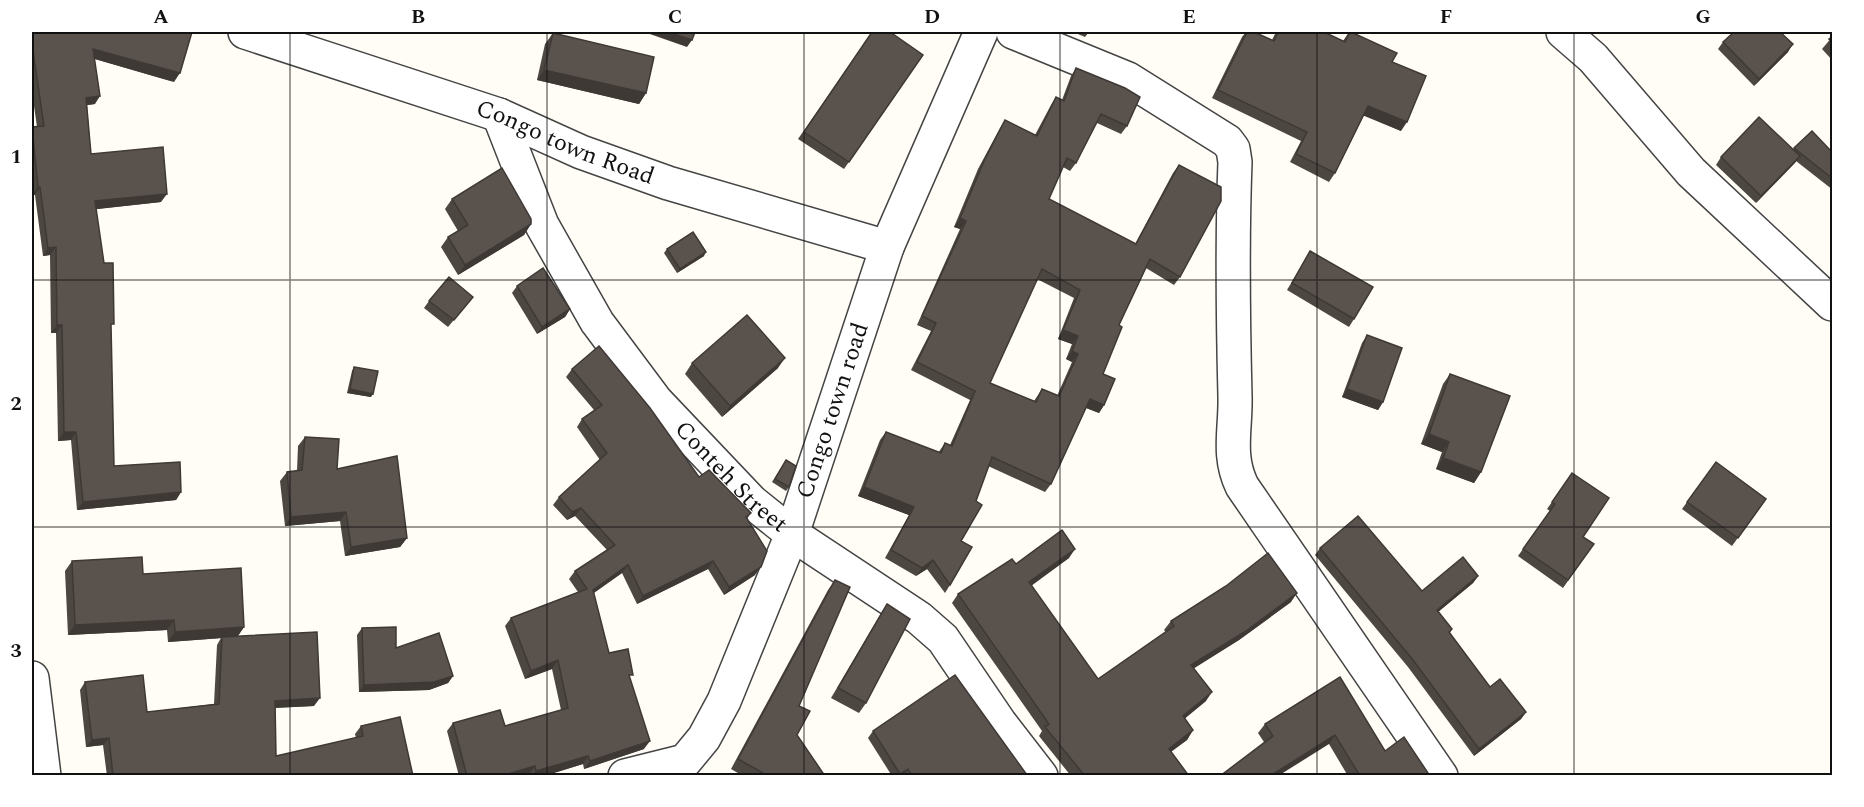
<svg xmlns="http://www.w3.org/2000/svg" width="1864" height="807" font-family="Spectral,serif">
<rect width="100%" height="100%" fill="#fffdf5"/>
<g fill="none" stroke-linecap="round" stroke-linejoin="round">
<defs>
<g id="minor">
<path id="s1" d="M245 32 499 115 581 152 668 183 887 247"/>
<path d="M1013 32 1128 79 1227 141 1233 149 1235 162C1232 240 1233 318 1235 396 1236 429 1227 455 1242 486L1441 776"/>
<polyline points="1563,32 1593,58 1691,172 1832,304"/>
<path id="s2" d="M499 115 542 225 597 322 656 401 752 502 792 534 919 618 943 639 1000 723 1041 776"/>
<path id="s3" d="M625 776 685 761 704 738 724 701 792 534 887 247 981 32"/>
</g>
<polyline id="tertiary" points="32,678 44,776"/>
</defs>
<use href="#minor" stroke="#444" stroke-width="36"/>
<use href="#tertiary" stroke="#444" stroke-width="36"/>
<use href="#minor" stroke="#fff" stroke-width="33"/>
<use href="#tertiary" stroke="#fff" stroke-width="33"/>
</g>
<g fill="#4d4742" fill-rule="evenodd">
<polygon points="32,32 174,82 95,59 95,104 87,105 91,154 161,202 96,209 111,329 114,466 181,492 176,500 77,510 71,440 58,441 56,333 51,333 50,255 43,256 35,195 32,195 32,127 37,127 32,92"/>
<polygon points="872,32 923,55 844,169 798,139"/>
<polygon points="1073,32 1089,32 1085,37"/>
<polygon points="1246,32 1254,32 1272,40 1276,32 1324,32 1343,41 1349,32 1392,62 1401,131 1364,115 1335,173 1329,182 1290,162 1301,141 1212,98 1242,37"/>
<polygon points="553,33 646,93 639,104 537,80 545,44"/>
<polygon points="1833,36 1833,61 1822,49"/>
<polygon points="1723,42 1788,52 1754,86 1718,49"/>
<path d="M1076 68 1127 126 1121 134 1097 123 1076 163 1070 171 1063 167 1049 199 1135 244 1173 173 1179 165 1180 277 1174 285 1146 268 1119 325 1103 374 1104 405 1099 413 1086 408 1051 484 1045 492 988 466 961 541 950 585 945 593 927 569 916 576 885 558 909 515 858 496 880 440 886 432 938 453 945 443 950 445 970 400 911 370 931 331 917 325 960 229 954 227 978 169 1000 128 1005 120 1035 135 1051 105 1056 97 1062 100 1071 76ZM1037 279 1074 298 1058 339 1072 344 1066 359 1072 362 1057 396 1042 389 1034 401 990 383Z"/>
<polygon points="1794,148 1831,151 1833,149 1833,190 1796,161 1756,203 1716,165 1721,157 1793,150"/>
<polygon points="452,199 531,224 524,235 458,275 441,247 448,237 458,231 445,209"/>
<polygon points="667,249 704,256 677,273 664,253"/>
<polygon points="1310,251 1354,319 1349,327 1287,290"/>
<polygon points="517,286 570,309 565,317 537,334 512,293"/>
<polygon points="473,297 448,327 424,308 429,301"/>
<polygon points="1367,335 1383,402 1378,410 1342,397 1362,343"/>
<polygon points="692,363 778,368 722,417 685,374"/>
<polygon points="354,367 371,397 347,393 352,371"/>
<polygon points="572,369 699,477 751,513 747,519 755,575 724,595 708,569 637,604 622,573 593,593 609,653 630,679 644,749 584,769 583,764 544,776 529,776 529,774 523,776 459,776 447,731 453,723 505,726 561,710 552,669 525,679 505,626 511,618 578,592 569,579 575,571 607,550 575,516 567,520 553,505 559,497 600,460 577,427 582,419 594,410 566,377"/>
<polygon points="1450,374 1481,472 1474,483 1436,469 1442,452 1421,444 1443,384"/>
<polygon points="305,437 407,538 400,547 345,556 340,521 285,526 280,481 287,472 297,471 298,446"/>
<polygon points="786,460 789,487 786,491 772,482"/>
<polygon points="1716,462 1766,499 1732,546 1682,509"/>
<polygon points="1572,473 1583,537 1594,544 1563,588 1518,556 1550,511 1547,509"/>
<polygon points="1320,548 1422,591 1478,576 1473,583 1438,612 1452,629 1450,633 1490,687 1526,712 1521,719 1474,756 1408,667 1315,555"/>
<polygon points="1069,558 1031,585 1098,679 1166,632 1164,630 1171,621 1291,602 1239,640 1193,669 1206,701 1185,718 1193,730 1187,740 1171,751 1189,776 1071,776 1039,736 1042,731 952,603 958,594 1016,564"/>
<polygon points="72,561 143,574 244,627 238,636 314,706 275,708 276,756 356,738 355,734 361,726 413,776 107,776 103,745 86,747 80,690 85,682 147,712 214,704 217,645 221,638 168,642 167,630 68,635 65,571"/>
<polygon points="835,580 799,706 797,735 825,776 743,776 731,769 828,590"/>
<polygon points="887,604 866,703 859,713 831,698 880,615"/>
<polygon points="362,628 396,648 453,676 448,683 429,690 359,692 357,635"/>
<polygon points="1340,677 1385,751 1430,776 1348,776 1329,744 1264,742 1258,733 1265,724"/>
<polygon points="873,731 1027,775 892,776 868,738"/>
</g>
<g fill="#3f3936">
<polygon points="648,32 668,32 692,40 687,47 647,33"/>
<polygon points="1793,44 1788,52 1754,86 1759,79"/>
<polygon points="93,49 180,73 174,82 88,57"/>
<polygon points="544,70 646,93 639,104 537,80"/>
<polygon points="100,96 95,104 80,106 86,98"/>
<polygon points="1368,106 1407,122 1401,131 1362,115"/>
<polygon points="1800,156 1795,163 1756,203 1761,196"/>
<polygon points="38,187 40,187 35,195 32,195"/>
<polygon points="167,194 161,202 89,210 95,201"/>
<polygon points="960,218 966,221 960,229 954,227"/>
<polygon points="531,224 524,235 458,275 465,265"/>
<polygon points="56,247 50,255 43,256 48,248"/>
<polygon points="706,252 704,256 677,273 680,269"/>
<polygon points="570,309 565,317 537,334 542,327"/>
<polygon points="57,325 62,325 56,333 51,333"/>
<polygon points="1063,330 1078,336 1072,344 1058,339"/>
<polygon points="1072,351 1078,354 1072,362 1066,359"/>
<polygon points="785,358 778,368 722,417 730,406"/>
<polygon points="350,389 373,394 371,397 347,393"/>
<polygon points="1347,389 1383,402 1378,410 1342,397"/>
<polygon points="1090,399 1104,405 1099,413 1084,407"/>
<polygon points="64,432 76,432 71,440 58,441"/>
<polygon points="1429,434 1449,442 1442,452 1421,444"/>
<polygon points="1443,458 1481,472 1474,483 1436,469"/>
<polygon points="864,487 914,507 909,515 858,496"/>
<polygon points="181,492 176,500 77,510 83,502"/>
<polygon points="581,508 575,516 567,520 572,512"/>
<polygon points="346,512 340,521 285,526 291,517"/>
<polygon points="407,538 400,547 345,556 351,547"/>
<polygon points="1075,549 1069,558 1023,592 1029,582"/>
<polygon points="933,560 927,569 916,576 922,568"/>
<polygon points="713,561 708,569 637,604 643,596"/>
<polygon points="628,565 622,573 587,598 593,590"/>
<polygon points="761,567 755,575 724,595 729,587"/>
<polygon points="1478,576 1473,583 1432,617 1437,610"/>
<polygon points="1297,593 1291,602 1239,640 1184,674 1191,665"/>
<polygon points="174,620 167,630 68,635 75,625"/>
<polygon points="244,627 237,637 168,642 175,632"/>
<polygon points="558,660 552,669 525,679 531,671"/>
<polygon points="453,676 448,683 429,690 359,692 364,685"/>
<polygon points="1212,692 1206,701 1177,725 1183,716"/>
<polygon points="320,698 314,706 269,708 275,701"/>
<polygon points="1526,712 1521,719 1474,756 1479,749"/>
<polygon points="1193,730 1187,740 1163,758 1169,749"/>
<polygon points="1335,735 1329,744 1278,776 1270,776"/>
<polygon points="109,738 103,745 86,747 92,740"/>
<polygon points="650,741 644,749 584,769 590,761"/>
<polygon points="588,756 583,764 544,776 533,776 536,771"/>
<polygon points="535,766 529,774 523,776 501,776"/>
<polygon points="908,769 903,776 899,776 900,774"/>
</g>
<g fill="#5a524d" stroke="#3f3936" stroke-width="1.5" fill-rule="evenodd">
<polygon points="32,32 192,32 180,73 93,49 100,96 86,98 91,154 163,147 167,194 95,201 104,263 113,263 114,324 111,324 114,466 180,462 181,492 83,502 76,432 64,432 62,325 57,325 56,247 48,248 40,187 38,187 32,127 44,126 32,44"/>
<polygon points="668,32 695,32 692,40"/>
<polygon points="872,32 890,32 923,55 849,162 804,132"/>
<polygon points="1247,32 1254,32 1274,41 1278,32 1324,32 1345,42 1350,32 1351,32 1397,53 1392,62 1426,76 1407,122 1368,106 1335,173 1296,154 1307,132 1218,90"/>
<polygon points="1734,32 1780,32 1793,44 1759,79 1723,42"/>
<polygon points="553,33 654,57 646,93 544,70"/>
<polygon points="1833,36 1833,43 1829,39"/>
<path d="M1076 68 1125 88 1140 97 1127 126 1101 114 1076 163 1067 158 1049 199 1136 244 1179 165 1221 187V201L1180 277 1150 259 1119 325 1122 327 1103 374 1115 379 1104 405 1090 399 1051 484 992 457 976 501 982 505 961 541 972 547 950 585 933 560 922 568 891 550 914 507 864 487 886 432 941 453 945 443 952 446 975 391 917 362 936 323 922 316 966 221 960 218 984 161 1005 120 1037 136 1056 97 1064 101ZM1042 269 1080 290 1063 330 1078 336 1072 351 1078 354 1059 396 1042 389 1036 402 990 383Z"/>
<polygon points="1759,117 1800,156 1761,196 1721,157"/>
<polygon points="1812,131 1831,151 1833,149 1833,179 1794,148"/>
<polygon points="502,168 531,219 531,224 465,265 448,237 468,225 452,199"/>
<polygon points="693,232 706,252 680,269 667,249"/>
<polygon points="1310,251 1373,287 1354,319 1292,283"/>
<polygon points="543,268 570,309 542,327 517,286"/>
<polygon points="449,277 473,297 454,320 429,301"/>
<polygon points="747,315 785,358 730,406 692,363"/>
<polygon points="1367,335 1402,348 1383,402 1347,389"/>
<polygon points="599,346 650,408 699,477 709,470 751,513 746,517 767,551 761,567 729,587 713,561 643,596 628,565 593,590 609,653 628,649 633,675 629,675 650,741 590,761 588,756 536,771 535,766 501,776 467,776 453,723 500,710 505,726 568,708 558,660 531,671 511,618 587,589 575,571 615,545 581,508 572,512 559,497 607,453 582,419 602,405 572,369"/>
<polygon points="354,367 378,371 373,394 350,389"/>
<polygon points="1450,374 1510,396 1481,472 1443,458 1449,442 1429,434"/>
<polygon points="305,437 339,439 337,469 397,456 407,538 351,547 346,512 291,517 287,472 302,470"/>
<polygon points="786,460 796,466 789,487 775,479"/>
<polygon points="1716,462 1766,499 1738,538 1687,502"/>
<polygon points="1572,473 1609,498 1583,537 1594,544 1568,580 1523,549 1555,504 1552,502"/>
<polygon points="1358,516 1422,591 1463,557 1478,576 1437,610 1452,629 1449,632 1490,687 1500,679 1526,712 1479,749 1413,660 1320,548"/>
<polygon points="1062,530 1075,549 1029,582 1098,679 1174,626 1171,621 1226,586 1268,553 1297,593 1246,631 1191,665 1212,692 1183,716 1193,730 1169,749 1189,776 1085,776 1045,727 1049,724 958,594 1012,559 1016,564"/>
<polygon points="142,557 143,574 241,568 244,627 175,632 174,620 75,625 72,561"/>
<polygon points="835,580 850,587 799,706 810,711 797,735 825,776 768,776 738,759"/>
<polygon points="887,604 910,619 866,703 838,688"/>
<polygon points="396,627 396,648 439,633 453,676 434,682 364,685 362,628"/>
<polygon points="317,632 320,698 275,701 276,756 363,736 361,726 400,717 413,776 113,776 109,738 92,740 85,682 143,675 147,712 219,704 222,637"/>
<polygon points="955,675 1027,775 1027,776 912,776 908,769 900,774 873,731"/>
<polygon points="1340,677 1385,751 1404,737 1430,776 1360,776 1335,735 1270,776 1220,776 1273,736 1265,724"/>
</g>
<path fill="none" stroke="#111" stroke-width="1.5" stroke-opacity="0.55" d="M290 32V776M547 32V776M804 32V776M1060 32V776M1317 32V776M1574 32V776M32 280H1832M32 527H1832"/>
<g text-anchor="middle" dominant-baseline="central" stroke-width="6" stroke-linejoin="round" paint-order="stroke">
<g font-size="24" fill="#111" stroke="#fff">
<text stroke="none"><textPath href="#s1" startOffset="339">Congo town Road</textPath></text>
<text stroke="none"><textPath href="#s3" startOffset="444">Congo town road</textPath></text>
<text stroke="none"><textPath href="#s2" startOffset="435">Conteh Street</textPath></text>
</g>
</g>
<rect width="1864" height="807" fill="none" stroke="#ffffff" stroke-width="66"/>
<rect x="33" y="33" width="1798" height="741" fill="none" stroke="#111" stroke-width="2"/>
<g font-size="20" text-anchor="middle" font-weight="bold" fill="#111">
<text x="161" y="23">A</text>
<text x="418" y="23">B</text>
<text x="675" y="23">C</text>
<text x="932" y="23">D</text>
<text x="1189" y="23">E</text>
<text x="1446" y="23">F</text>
<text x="1703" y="23">G</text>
<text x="16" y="163">1</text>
<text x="16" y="410">2</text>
<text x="16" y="657">3</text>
</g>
</svg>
